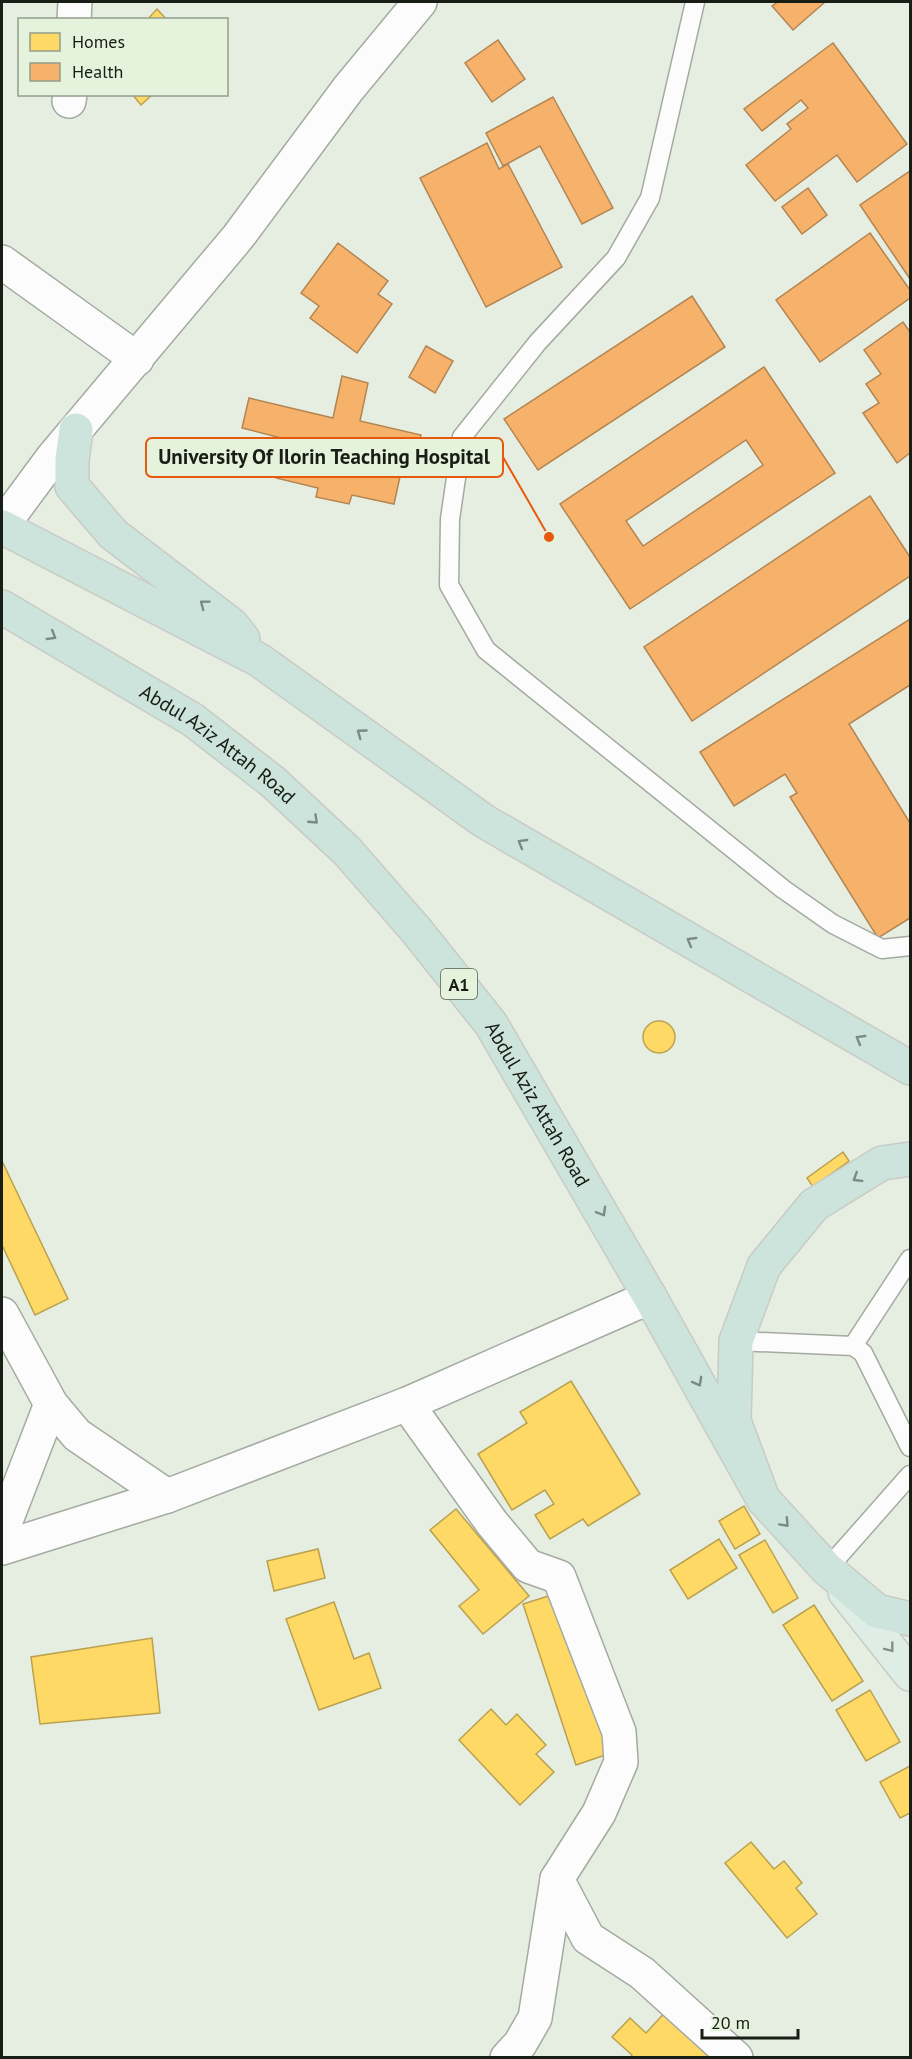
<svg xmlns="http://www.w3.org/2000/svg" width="912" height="2059" font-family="'PT Sans',sans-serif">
<rect width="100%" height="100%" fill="#e6eee2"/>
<g fill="#ffd966" stroke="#baa14e" stroke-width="1.5">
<polygon points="157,9 167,20 147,20"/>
<polygon points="132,94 153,94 141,105"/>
<circle cx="659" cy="1037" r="16"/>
<polygon points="843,1152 849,1161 813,1187 807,1178"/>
<polygon points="2,1161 68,1299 35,1315 2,1245"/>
<polygon points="571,1381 640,1494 588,1526 583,1519 550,1539 535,1515 554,1504 545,1490 512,1510 478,1454 527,1423 520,1412"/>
<polygon points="744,1506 760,1534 735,1549 719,1521"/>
<polygon points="456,1509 529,1596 483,1634 459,1606 479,1590 430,1530"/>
<polygon points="719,1539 737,1568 688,1599 670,1570"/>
<polygon points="765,1540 798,1598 773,1613 739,1555"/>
<polygon points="318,1549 325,1578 274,1591 267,1561"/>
<polygon points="558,1593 611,1753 576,1765 523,1604"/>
<polygon points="334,1602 354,1659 369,1653 381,1688 319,1710 286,1619"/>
<polygon points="814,1605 863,1681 832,1701 783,1625"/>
<polygon points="152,1638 160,1713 40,1724 31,1657"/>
<polygon points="870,1690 900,1742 866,1761 836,1710"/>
<polygon points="491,1709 506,1725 517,1714 546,1745 536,1754 554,1772 520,1805 459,1740"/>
<polygon points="910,1766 910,1813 900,1818 880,1782"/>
<polygon points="751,1842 774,1869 784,1861 802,1883 796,1888 817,1914 787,1938 725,1863"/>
<polygon points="668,2009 718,2058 630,2058 632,2055 612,2037 630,2018 646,2033"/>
</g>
<g fill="#f6b26b" stroke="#b38551" stroke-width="1.5" fill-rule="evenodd">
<polygon points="778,2 825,2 793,30 772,6"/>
<polygon points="498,40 525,79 492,102 465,63"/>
<polygon points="833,43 907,144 857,182 837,155 775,201 746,165 791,129 787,124 808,108 801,100 762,131 744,109"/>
<polygon points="553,97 613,208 582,224 540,146 503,166 486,133"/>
<polygon points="487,143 499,169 508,164 562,267 486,307 420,178"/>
<polygon points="910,171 910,279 860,205"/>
<polygon points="808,188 827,215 802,234 782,207"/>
<polygon points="870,233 910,290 910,298 820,362 776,300"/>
<polygon points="338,243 388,281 378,294 392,304 357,353 310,318 319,306 301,293"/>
<polygon points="692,296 725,347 538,470 504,419"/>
<polygon points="903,322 910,332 910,453 897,463 863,413 879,403 866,384 881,374 864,350"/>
<polygon points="426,346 453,361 435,393 409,377"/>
<path d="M764 367 835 473 630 609 560 504ZM746 440 763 465 643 546 626 521Z"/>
<polygon points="342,376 368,383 360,421 421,435 414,466 403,463 394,504 352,495 349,504 316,497 318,488 276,478 285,439 242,428 249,398 333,418"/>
<polygon points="870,496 910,557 910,576 692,721 644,647"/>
<polygon points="910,619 910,685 849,724 910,823 910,918 878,938 790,797 797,793 785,774 734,806 700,752"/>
</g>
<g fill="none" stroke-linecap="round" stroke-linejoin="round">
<defs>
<g id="lane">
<polyline points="695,2 650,198 616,258 538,342 462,437 450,519 449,585 486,650 783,889 833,924 882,949 910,946"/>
<polyline points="736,1341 853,1346 863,1353 910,1447"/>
<polyline points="853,1346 910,1259"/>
<polyline points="827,1569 910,1475"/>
</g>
<g id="street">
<polyline points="74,20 75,2"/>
<polyline points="69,101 70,94"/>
<polyline points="2,262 137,359"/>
<polyline points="2,526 53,457 238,237 348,89 420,2"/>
<polyline points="2,1314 51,1404 77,1435 167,1496"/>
<polyline points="407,1404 492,1523 528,1566 559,1577 619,1732 621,1762 599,1813 557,1879 535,2018 520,2044 507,2058"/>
<polyline points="2,1531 51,1404"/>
<polyline points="2,1548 167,1496 407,1404 650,1297"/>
<polyline points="557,1879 588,1938 642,1973 736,2058"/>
</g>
<polyline id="primary" points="845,1592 910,1674"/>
<g id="highway">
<polyline points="76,430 72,460 72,486 113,534 232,625 243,639"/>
<polyline points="2,527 259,660 484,821 910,1068"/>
<path id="s1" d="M2 607 193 720 273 782 347 851 416 930 491 1024 650 1297 763 1499"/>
<polyline points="910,1159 882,1163 814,1205 764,1266 736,1341 734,1421 763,1499 827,1569 877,1611 910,1619"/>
</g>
</defs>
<use href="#lane" stroke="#a4aaa1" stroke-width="21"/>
<use href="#street" stroke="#a4aaa1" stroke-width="36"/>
<use href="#primary" stroke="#c8cbc6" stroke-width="36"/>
<use href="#highway" stroke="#c8cbc6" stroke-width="36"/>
<use href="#lane" stroke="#fbfcfb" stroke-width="18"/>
<use href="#street" stroke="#fbfcfb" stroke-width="33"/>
<use href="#primary" stroke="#dfede7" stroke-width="33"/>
<use href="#highway" stroke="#cce4db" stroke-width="33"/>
</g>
<defs><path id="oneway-chevron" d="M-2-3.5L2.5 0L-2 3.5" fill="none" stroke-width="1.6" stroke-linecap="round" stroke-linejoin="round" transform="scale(1.5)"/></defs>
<g stroke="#7b8a82">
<use href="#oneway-chevron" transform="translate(204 604) rotate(-143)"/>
<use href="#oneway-chevron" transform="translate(52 636) rotate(31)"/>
<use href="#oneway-chevron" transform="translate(361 733) rotate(-144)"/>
<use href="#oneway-chevron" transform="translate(314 820) rotate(43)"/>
<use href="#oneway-chevron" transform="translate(522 843) rotate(-150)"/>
<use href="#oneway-chevron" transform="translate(691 941) rotate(-150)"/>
<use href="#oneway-chevron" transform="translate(860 1039) rotate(-150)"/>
<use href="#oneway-chevron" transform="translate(857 1178) rotate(148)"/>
<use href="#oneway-chevron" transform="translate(602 1212) rotate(60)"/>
<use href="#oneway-chevron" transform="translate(698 1382) rotate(61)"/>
<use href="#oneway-chevron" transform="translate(785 1523) rotate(47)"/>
</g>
<use stroke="#858f88" href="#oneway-chevron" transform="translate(890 1648) rotate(52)"/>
<g text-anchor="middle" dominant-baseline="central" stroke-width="6" stroke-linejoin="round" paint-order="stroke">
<rect fill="#e5f3dd" stroke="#565d51" stroke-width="1.5" x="441" y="969" width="36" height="30" rx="4.5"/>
<g font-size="18" font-weight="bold" fill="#181d15">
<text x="459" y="984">A1</text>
</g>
<g font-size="20" fill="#181d15" stroke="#e5f3dd">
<text stroke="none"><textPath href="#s1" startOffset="256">Abdul Aziz Attah Road</textPath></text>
<text stroke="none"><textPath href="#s1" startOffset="742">Abdul Aziz Attah Road</textPath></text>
</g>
</g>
<path fill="none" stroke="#e8590c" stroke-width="2" d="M549 537L503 457"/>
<circle fill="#e8590c" stroke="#e5f3dd" stroke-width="2" cx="549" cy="537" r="6"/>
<rect fill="#e5f3dd" stroke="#e8590c" stroke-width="2" x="146" y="438" width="357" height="39" rx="6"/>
<g font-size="21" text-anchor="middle" font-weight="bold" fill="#181d15">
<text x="324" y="464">University Of Ilorin Teaching Hospital</text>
</g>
<rect width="912" height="2059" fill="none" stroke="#181d15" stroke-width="6"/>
<rect x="18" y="18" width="210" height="78" fill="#e5f3dd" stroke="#939d8d" stroke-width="1.5"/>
<rect x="30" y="33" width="30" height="18" fill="#ffd966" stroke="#939d8d" stroke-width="1.5"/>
<text x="72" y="48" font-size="18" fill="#181d15">Homes</text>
<rect x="30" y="63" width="30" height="18" fill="#f6b26b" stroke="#939d8d" stroke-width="1.5"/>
<text x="72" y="78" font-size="18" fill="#181d15">Health</text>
<path d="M702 2029v9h96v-9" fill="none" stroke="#181d15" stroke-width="3"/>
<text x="711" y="2029" font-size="18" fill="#181d15" stroke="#e5f3dd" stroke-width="4.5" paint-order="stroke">20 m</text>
</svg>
